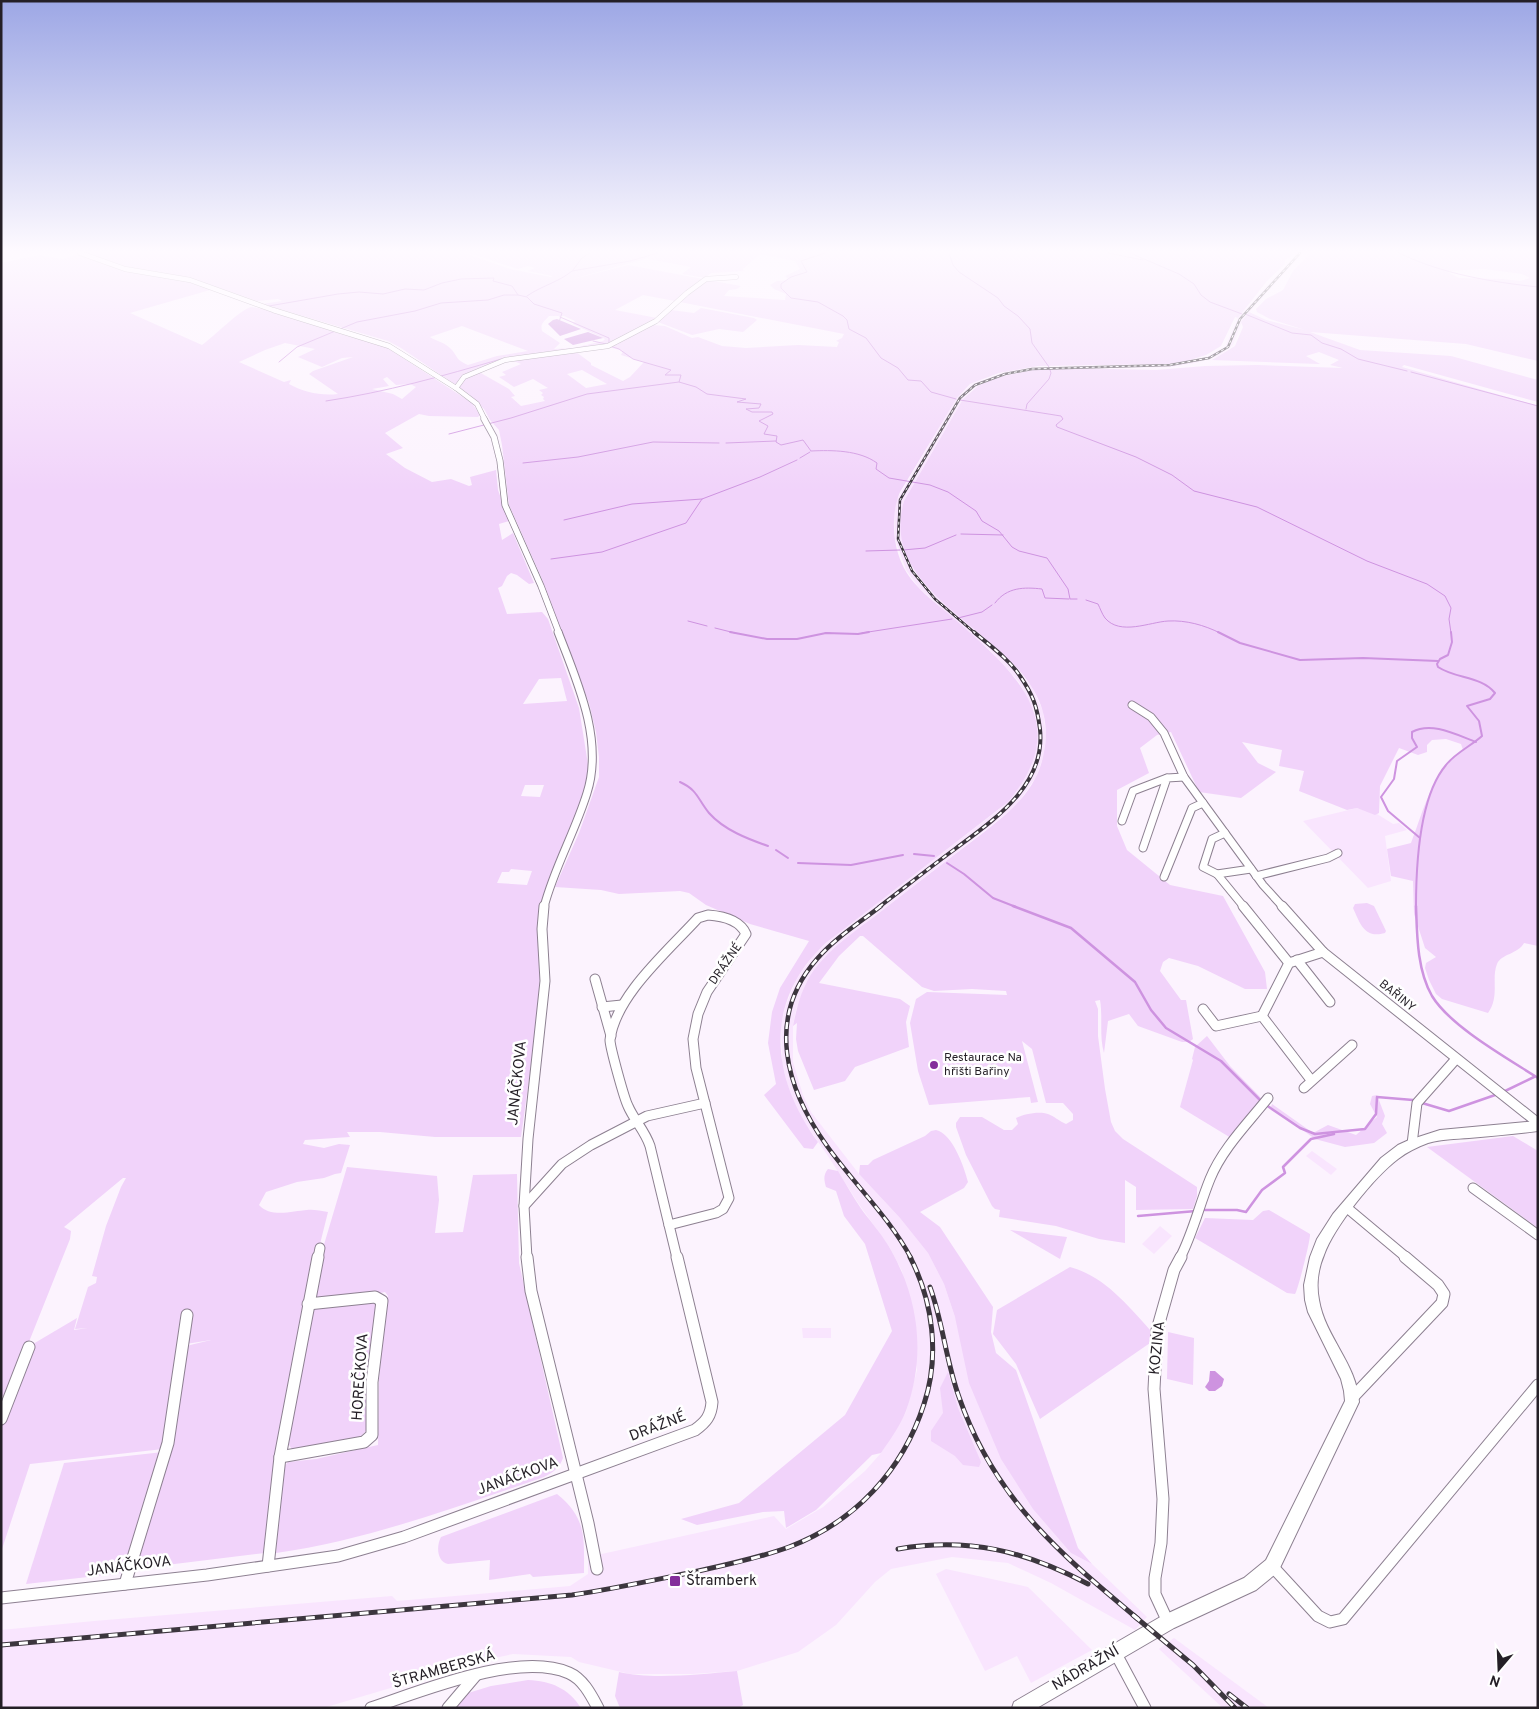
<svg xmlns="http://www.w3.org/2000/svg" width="1539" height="1709" font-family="Overpass,sans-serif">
<rect width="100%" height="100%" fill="#fcf3fe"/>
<g fill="#f9e5fe">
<polygon points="1297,253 1303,253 1243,319 1233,345 1218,356 1195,363 1171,367 1052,369 1024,371 984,383 972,389 963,399 904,501 901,516 904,546 913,570 926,587 1000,650 1032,687 1043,711 1046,735 1044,755 1036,777 1016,806 852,934 824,958 806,983 796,1010 793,1026 793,1062 803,1095 811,1112 859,1174 900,1218 928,1253 944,1284 955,1317 1071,1553 1092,1564 1147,1617 1135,1630 1051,1583 1008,1563 952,1557 891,1569 875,1582 836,1625 798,1652 737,1671 692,1674 630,1674 579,1662 571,1657 513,1654 485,1660 323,1708 1,1708 1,1630 94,1621 392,1596 397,1601 570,1586 588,1574 588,1557 774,1516 786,1529 823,1507 865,1471 881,1453 906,1412 917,1370 902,1271 890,1248 858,1203 828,1156 800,1116 791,1098 782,1063 781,1025 785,1008 796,980 815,953 844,928 1001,808 1015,794 1031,766 1037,726 1034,711 1019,682 992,652 919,588 906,570 895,538 894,516 897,500 957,398 972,384 1003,373 1031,368 1169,364 1207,357 1225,347 1238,318"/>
<polygon points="1357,808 1377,814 1393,824 1399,823 1407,830 1385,836 1391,881 1368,888 1303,821"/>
<polygon points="1312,1151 1337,1169 1331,1175 1306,1156"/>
<polygon points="1160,1226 1172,1236 1154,1254 1142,1244"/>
<polygon points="802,1328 831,1328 831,1338 803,1338"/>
<polygon points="946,1569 1028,1587 1092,1650 1031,1683 1017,1656 985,1671 936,1574"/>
<polygon points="1174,1638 1269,1708 1223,1708 1159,1649"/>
</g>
<g fill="#f1d3fa" fill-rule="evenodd">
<path d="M87 253H464L510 269 551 277 552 276 528 271 535 268 528 266 518 269 469 253H1297L1285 260V264L1267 281 1238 318 1235 317 1221 346 1206 355 1190 360 1170 364 1038 366 999 373 970 384 957 398 900 492C889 519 893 556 911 579 922 593 937 604 950 615 1011 669 1077 720 1008 802L827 942C763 1000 770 1077 818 1142L813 1149 804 1148 764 1095 776 1084 768 1043 772 1012 780 988 809 941 750 924 706 905 689 893 680 891 619 894 601 890 555 887 579 833 599 777V757L596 732 589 703 542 579 509 505 502 445 499 430 490 420 484 409 469 394 401 348 388 341 262 304 282 301 278 299 257 301 192 279 127 267ZM760 254 795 261 800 269 785 276 789 280 777 281 770 285 774 289 786 294 785 300 724 296 729 290 737 289 741 286 708 280 688 293 680 302 844 334 842 338 836 341 839 342 837 347 798 345 746 348 722 346 698 337 692 338 665 326 653 325 657 318 615 310 643 295 675 301 702 279 698 278 628 265 569 280 656 256 648 259 691 267 682 274 705 278 711 273 744 271 743 269ZM549 316H564L575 321 573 324 605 339 603 341 574 348 554 349 560 343 542 331C540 323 544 322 549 316ZM462 326 528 351 497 356 468 365C455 359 459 358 451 349 446 343 436 341 430 337ZM609 347 623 351 621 355 644 362 630 377 623 381 591 365V363L576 352ZM511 360 521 364 502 372 506 375 499 377 514 387 533 379 548 388 539 390 543 393 541 395 544 397 543 399 545 401 521 406 511 397 515 396 509 389 479 372ZM582 370 607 384 586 388 567 374Z"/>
<path d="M1310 253H1538V361L1466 344 1310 332 1360 350 1451 356 1538 380V402L1404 365 1402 367 1538 406V946L1524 943C1518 954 1501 954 1497 964 1491 979 1500 996 1488 1013L1442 999 1436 994 1429 980 1425 968 1426 963 1436 957 1425 948 1414 914 1413 881 1391 876 1387 849 1411 843C1424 810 1432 771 1463 750L1461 744 1446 739 1432 740 1427 745V752L1418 755 1399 748 1380 786 1379 813 1375 815 1357 808 1347 810 1299 791 1304 771 1279 766 1282 750 1242 742 1258 763 1276 772 1241 798 1199 792 1171 732 1157 735 1140 748 1149 773 1117 790V826L1127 850 1170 885 1223 896 1265 972 1267 989H1245L1198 966 1169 958 1163 962 1160 971 1181 1000H1186L1193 1039 1189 1042H1182L1138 1026 1129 1014 1108 1021 1104 1053C1099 1036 1103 1018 1100 1000L1095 1001 1098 1009V1036L1105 1089 1111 1122 1115 1131 1123 1139 1197 1187V1196L1193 1209 1136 1210V1187L1125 1180V1243L1099 1239 1056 1226 999 1217 1000 1210 995 1209 992 1206 966 1155 956 1127V1123L960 1117H982L1004 1130H1012L1018 1124 1016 1118C1024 1114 1039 1111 1048 1114 1054 1116 1059 1121 1066 1124L1073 1120V1114L1063 1103H1046L1032 1049 1022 1041 1038 1102 1031 1103 1030 1097 929 1105 918 1071 910 1023 916 999 927 992 1007 995 1006 991 972 989 934 991 922 987 863 936H860L839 956 819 983 900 999 910 1006 906 1022 909 1047 855 1067 845 1081 814 1090 798 1051 796 1039 797 1023 793 1026C797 1006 802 987 814 970 831 947 857 930 879 913 911 888 943 863 975 839 1006 815 1037 793 1044 752 1067 638 872 614 904 501L963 399 978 386 995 378 1037 369 1067 368 1156 370 1205 366 1257 365 1343 368 1330 365 1339 360 1319 352 1306 356 1320 364H1318L1212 360 1235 346 1243 327 1241 322 1249 312 1266 320 1305 330 1270 319 1257 312 1256 309 1266 299 1283 290 1293 271ZM1484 269 1522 274 1530 278 1520 281 1503 279 1459 278 1446 271Z"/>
<path d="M78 254 125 270 183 280 210 290 130 313 202 345C212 338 241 309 251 307 255 307 260 309 264 309L347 336 383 345 472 403 480 415 478 417 429 416 419 414 385 433 403 448 386 454 405 468 432 482 451 479 469 486 472 485 470 477 496 470 498 490 509 521 499 524 502 540 513 533 534 583 529 584 517 575 511 573 507 576 502 586 498 588 507 614 542 612 548 619 579 708 590 777 541 907 537 931 542 986 521 1137H435L380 1132H347L350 1137 305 1140 303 1144 324 1148 339 1144 350 1145 341 1173 335 1174 324 1178 297 1182 266 1192 259 1205C270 1218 293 1211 307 1210 313 1209 321 1211 328 1212L301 1320 290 1393 278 1446 265 1553 134 1569 172 1440 186 1346 211 1340 186 1344 192 1312 183 1314 163 1449 30 1464 1 1552V1426L33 1344 77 1318 74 1330 88 1328 75 1329 88 1287 96 1283 97 1277 92 1276 106 1226 121 1187 126 1178H123L64 1227 71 1231 70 1239 9 1392 1 1397V263L39 255 62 259ZM285 343 315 349 298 357 322 367 342 358 353 357 313 371 309 374 338 394C321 396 303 392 289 384L291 380 284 382 239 362 265 350ZM387 377 396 385 410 384 416 387 402 399 393 394 372 389 389 386 383 379ZM561 678 567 701 523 704 539 679ZM525 785H544L540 797 521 796ZM511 869 532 871 527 885 497 883 502 872H509Z"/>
<polygon points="701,308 754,318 757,320 743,332 719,329 692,335 658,322 671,310 694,313"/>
<path d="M1367 903 1374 906 1386 931 1385 933C1364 939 1360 923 1353 908L1355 904Z"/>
<polygon points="1207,1036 1230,1066 1263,1100 1231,1138 1180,1107 1193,1060 1192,1059 1195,1047"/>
<polygon points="1377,1095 1385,1116 1382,1124 1387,1133 1374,1143 1345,1147 1315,1139 1271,1107 1272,1104 1313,1133 1328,1125 1356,1135 1377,1117 1370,1104 1372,1096"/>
<path d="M936 1130C953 1134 964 1167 968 1182L964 1188 920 1212 940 1227 993 1307 991 1332 996 1353 1016 1370 1078 1548 1092 1564 1071 1553 1033 1509 1001 1459 969 1383 955 1317 944 1284 928 1253 900 1218 859 1174 860 1165H868L873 1160 925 1136 931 1131Z"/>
<polygon points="1513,1136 1538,1151 1538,1228 1427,1147"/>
<path d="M347 1167 437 1176 439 1200 435 1233 463 1232 473 1175 517 1174 519 1263 563 1458C559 1469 553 1472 544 1477 456 1507 368 1540 276 1553L283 1468 288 1462 316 1459 378 1445 379 1379 386 1300 388 1296 385 1292 376 1294 374 1292 316 1298 323 1248Z"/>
<path d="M828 1169 838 1171C846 1184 853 1197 862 1210 872 1223 883 1236 891 1250 919 1300 926 1356 906 1411 900 1426 890 1440 881 1453L872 1455 816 1510 786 1528 784 1511 763 1512 697 1525 681 1519 739 1503 845 1415 892 1331 865 1244 844 1216 836 1191 826 1187C824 1180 823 1175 828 1169Z"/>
<path d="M1269 1210 1310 1234C1311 1238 1298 1290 1295 1294L1287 1293 1195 1238 1205 1218 1253 1220 1263 1211Z"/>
<polygon points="1010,1230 1067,1237 1060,1259"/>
<path d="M1070 1267C1105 1276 1130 1308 1153 1333L1150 1343 1040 1419 1016 1364 993 1334 997 1310Z"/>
<polygon points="372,1302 377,1307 366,1431 360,1437 292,1449 289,1445 288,1439 308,1315 316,1308"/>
<polygon points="1168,1332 1194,1338 1193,1385 1167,1379"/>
<polygon points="948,1372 958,1408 981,1462 979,1467 963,1465 955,1456 931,1441 931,1431 943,1413 940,1388"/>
<polygon points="163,1452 123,1573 26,1584 64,1463"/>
<path d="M557 1494C587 1518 584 1538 584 1573L533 1577 530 1574 489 1580 490 1560 448 1564C437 1562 436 1546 441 1537Z"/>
<path d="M737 1671 743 1705 738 1708H620L615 1696 619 1672C651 1680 703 1674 737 1671Z"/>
<path d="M528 1680C551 1681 568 1688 581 1708H453L465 1694 491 1686Z"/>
</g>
<g fill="#ce93e0">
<polygon points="557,319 581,329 560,336 548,324 553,320"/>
<polygon points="588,332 603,338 573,345 564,339"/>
<polygon points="1210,1371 1215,1371 1224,1379 1222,1386 1215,1391 1209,1391 1205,1387 1209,1381"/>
</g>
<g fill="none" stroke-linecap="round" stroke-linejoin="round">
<g stroke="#ce93e0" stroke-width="1">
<polyline points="825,253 801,261 807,272 791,277 781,284 781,288 791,298 818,302 843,316 847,320 849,329 866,338 881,358 898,368 908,380 921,381 931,392 956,399"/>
<polyline points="949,253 953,265 959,272 998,298 1004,306 1018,316 1030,329 1032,343 1049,367 1051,373 1049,379 1027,404 1026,409"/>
<polyline points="1108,253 1143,260"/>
<polyline points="1130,253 1179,274 1194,284 1201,295 1210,302 1242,314"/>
<path d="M1399 253C1442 274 1491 282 1538 287"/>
<polyline points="573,270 582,258 590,253"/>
<path d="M527 296C541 286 559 282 572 271L630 261 658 253"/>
<polyline points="269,306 338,294 359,292 383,294 405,289 424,290 442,283 461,279 494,278 493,281 512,286 518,295 527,297 534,304 562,313 559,322"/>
<polyline points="1245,314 1292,333 1311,335 1322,343 1341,349 1358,359 1407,371"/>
<polyline points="560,317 609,338 609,343"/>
<polyline points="593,341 606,344"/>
<path d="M610 346 619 349 633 359 671 370 665 375H681L679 382 696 387 707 394 746 399 737 402 761 404 759 408 746 409 752 412H772L773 414 759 421 768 426 764 434 777 436 776 442 781 445 803 440 811 451C832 450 859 450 877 463L876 469 889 478 930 485 948 492 976 511 982 521 999 531 1012 547 1019 551 1047 558 1068 589 1070 599H1077"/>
<polyline points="279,362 297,347 357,322 415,311 441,303 488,300 504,295 518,295"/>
<polyline points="1411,372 1538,406"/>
<polyline points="960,400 1061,416 1063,419 1056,425 1057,427 1136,457 1172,475 1194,491 1257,507 1367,561 1427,584 1445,596 1451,608 1449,619 1451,633"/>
<path d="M326 401C386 392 443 376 501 359"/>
<polyline points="449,434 511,418 587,394 679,382"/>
<polyline points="726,443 776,441"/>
<polyline points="800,458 810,452"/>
<polyline points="523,463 578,457 653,442 719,443"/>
<polyline points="564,520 632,504 702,499"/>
<polyline points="961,534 1003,535"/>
<polyline points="903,550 925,548 956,535"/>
<polyline points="866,551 900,550"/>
<polyline points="551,559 602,552 686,523 702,499 760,477 797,460"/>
<path d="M1086 600 1098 604C1100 608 1102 614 1105 618 1120 636 1150 622 1168 621 1186 620 1204 625 1220 633"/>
<path d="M995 603C1007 587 1024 587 1042 589L1045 598 1069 599"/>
<polyline points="958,618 982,612 992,605"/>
<polyline points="688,621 707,626"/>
<polyline points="715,628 735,633"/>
<polyline points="825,633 830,633"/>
<polyline points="862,633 952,619"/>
</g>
<g stroke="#ce93e0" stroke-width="2">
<polyline points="730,632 767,639 797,639 826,633 858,634 869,632"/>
<polyline points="1218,632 1240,643 1300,660 1363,658 1438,661"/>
<path d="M680 782C698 790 698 800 709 813 724 830 748 839 768 846"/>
<path d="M1420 838 1388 811 1381 797 1394 779 1397 761 1417 747 1412 738V732C1432 721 1457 735 1476 742"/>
<polyline points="776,850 788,858"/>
<polyline points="914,854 934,856"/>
<polyline points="798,863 851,865 903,855"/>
<polyline points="947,863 964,874 993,898 1016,907"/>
<path d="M1416 907C1416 866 1419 797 1446 765 1455 753 1471 746 1482 736L1479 721 1467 706 1490 699 1495 693C1481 676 1456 679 1438 667L1437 664 1440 659 1448 655 1452 642 1451 632"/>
</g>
<g stroke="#ce93e0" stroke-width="2.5">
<polyline points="1013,906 1071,928 1135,982 1151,1010 1166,1028 1221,1061 1262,1102"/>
<path d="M1416 906C1417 935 1417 970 1432 996 1451 1027 1507 1058 1538 1078"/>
<polyline points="1503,1092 1534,1077"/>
<polyline points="1422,1103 1449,1111 1498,1094"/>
<polyline points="1266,1105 1300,1128 1315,1134 1365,1129 1376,1114 1377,1097 1413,1100"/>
<polyline points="1205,1210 1237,1210 1246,1212 1262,1190 1285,1173 1283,1167 1311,1139 1334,1134"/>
<polyline points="1138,1216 1196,1211"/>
</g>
<defs>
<g id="street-far4">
<polyline points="80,253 125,269 190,280 273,310 389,346 456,388 477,404 485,420"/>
<polyline points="456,388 464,377 505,360 608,346 656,321 687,293 706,279 736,277"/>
</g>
<polyline id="street-far3" points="484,419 494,437 500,461 505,505 541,586 559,633"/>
<g id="street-far2">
<polyline points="1132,705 1151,717 1164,733 1184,777 1263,885 1283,907"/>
<polyline points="1122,821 1133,791 1167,778"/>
<polyline points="1225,833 1212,839 1203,867 1217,874 1244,907"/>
<polyline points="1143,848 1167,778 1184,777"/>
<polyline points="1217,874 1251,869"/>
<polyline points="1256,876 1328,858 1338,853"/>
<polyline points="1164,877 1192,808 1203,803"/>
<path d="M544 907C554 868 575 832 587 793 604 740 577 681 558 632"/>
</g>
<g id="street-far1">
<polyline points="1243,906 1289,963"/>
<polyline points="1282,906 1323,952 1538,1123"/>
<path d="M708 915C722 916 740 920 746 934L707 992 698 1014 693 1039 696 1068 729 1198 723 1209 716 1213 669 1225 650 1146C645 1131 634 1120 628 1106 624 1098 610 1047 610 1040 615 996 669 950 698 918Z"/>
<polyline points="1297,960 1330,1002"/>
<polyline points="595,979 611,1036"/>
<polyline points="602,1007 622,1005"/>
<polyline points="1203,1009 1216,1026 1262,1016"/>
<polyline points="1262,1016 1289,963 1323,952"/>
<polyline points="1262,1016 1311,1080"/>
<polyline points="1304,1088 1352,1045"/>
<polyline points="1412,1144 1417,1103 1456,1059"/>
<polyline points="1473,1188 1538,1235"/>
<polyline points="524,1206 562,1164 591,1145 647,1116 705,1103"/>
<polyline points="1346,1207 1407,1258"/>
<polyline points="669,1225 677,1258"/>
<polyline points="318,1258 320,1248"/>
<polyline points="527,1258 524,1206 528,1139 545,981 542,929 544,906"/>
<path d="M1180 1258C1193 1233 1199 1206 1210 1179 1222 1149 1248 1123 1268 1098"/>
</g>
<g id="street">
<polyline points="527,1257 531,1291 588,1523 597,1569"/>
<polyline points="1352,1398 1442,1303 1444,1294 1438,1285 1405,1257"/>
<polyline points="1,1419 29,1347"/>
<polyline points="280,1457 364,1442 372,1435 372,1382 382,1301 375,1297 308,1304"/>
<polyline points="268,1566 280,1457 318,1257"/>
<polyline points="1272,1566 1318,1616 1330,1622 1343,1619 1538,1385"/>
<polyline points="125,1584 168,1443 187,1315"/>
<path d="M1 1598 207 1575 338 1556 404 1537 695 1430C706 1422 711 1416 712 1402L677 1257"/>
<polyline points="1168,1622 1155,1594 1155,1578 1161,1543 1163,1499 1154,1389 1157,1330 1174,1270 1181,1257"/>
<polyline points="1115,1652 1145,1708"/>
<path d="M371 1708C422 1691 518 1651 569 1673 583 1679 591 1695 598 1708"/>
<polyline points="448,1708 476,1675"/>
</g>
<path id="secondary" d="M1538 1121V1131C1515 1134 1492 1136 1469 1138 1456 1139 1441 1139 1428 1143 1417 1147 1407 1152 1398 1159 1374 1177 1334 1227 1324 1255 1318 1269 1316 1285 1319 1300 1325 1337 1357 1364 1359 1402L1278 1572 1256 1590 1174 1628 1037 1708H1012L1014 1702 1162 1616 1244 1578 1266 1560 1345 1401 1344 1391 1341 1379 1308 1312 1305 1300 1304 1285 1310 1257 1317 1239 1333 1214 1381 1158 1398 1145 1409 1140 1440 1130Z"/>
</defs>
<use href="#street-far4" stroke="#8d8091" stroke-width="5.5"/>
<use href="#street-far3" stroke="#8d8091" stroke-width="7"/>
<use href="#street-far2" stroke="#8d8091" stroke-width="9"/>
<use href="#street-far1" stroke="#8d8091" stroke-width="11"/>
<use href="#street" stroke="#8d8091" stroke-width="13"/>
<use href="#secondary" stroke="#8d8091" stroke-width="2"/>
<use href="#street-far4" stroke="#fff" stroke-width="4.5"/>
<use href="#street-far3" stroke="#fff" stroke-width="5.5"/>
<use href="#street-far2" stroke="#fff" stroke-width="7"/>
<use href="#street-far1" stroke="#fff" stroke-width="9"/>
<use href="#street" stroke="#fff" stroke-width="11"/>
<use href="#secondary" fill="#fff" fill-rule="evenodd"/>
<defs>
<polyline id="rail-far3" points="975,633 935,599 912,571 898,539 900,500 960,398 975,385 1005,374 1032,369 1170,365 1209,358 1228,347 1240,319 1300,253"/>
<path id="rail-far2" d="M879 907C904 888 929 868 955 849 995 819 1046 785 1040 729 1037 706 1033 695 1020 676 1009 659 989 645 974 632"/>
<path id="rail-far1" d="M881 906C859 923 835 938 817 959 765 1018 786 1089 827 1146 854 1184 889 1217 911 1258"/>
<g id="rail">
<path d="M930 1287C943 1323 946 1361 959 1397 994 1498 1059 1553 1138 1619"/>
<path d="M898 1549C969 1537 1025 1551 1088 1584"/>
<polyline points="1133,1615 1193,1665 1235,1708"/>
<path d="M1 1645 572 1595C613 1589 654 1580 694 1572 726 1565 759 1558 789 1547 855 1522 903 1470 924 1404 940 1356 933 1301 910 1257"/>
<polyline points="1229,1694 1247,1708"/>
</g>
</defs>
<use href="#rail-far3" stroke="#3c363e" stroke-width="2.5"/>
<use href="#rail-far2" stroke="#3c363e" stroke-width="4"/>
<use href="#rail-far1" stroke="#3c363e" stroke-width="4.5"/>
<use href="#rail" stroke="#3c363e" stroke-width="5"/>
<use href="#rail-far3" stroke="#fff" stroke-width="1" stroke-dasharray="3" stroke-linecap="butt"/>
<use href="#rail-far2" stroke="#fff" stroke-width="2" stroke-dasharray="5" stroke-linecap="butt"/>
<use href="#rail-far1" stroke="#fff" stroke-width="2.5" stroke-dasharray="7" stroke-linecap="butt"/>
<use href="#rail" stroke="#fff" stroke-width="3" stroke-dasharray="9" stroke-linecap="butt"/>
</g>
<linearGradient id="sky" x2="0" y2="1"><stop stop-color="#9da7e5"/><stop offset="0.51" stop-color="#fefaff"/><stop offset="1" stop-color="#fefaff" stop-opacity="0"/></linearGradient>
<rect width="1539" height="492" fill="url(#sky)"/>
<g fill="#842e9b" stroke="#fff" stroke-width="2">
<circle cx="934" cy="1065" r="5"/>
<rect x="669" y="1575" width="12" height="12" rx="2.5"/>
</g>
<g text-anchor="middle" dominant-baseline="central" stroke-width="5" stroke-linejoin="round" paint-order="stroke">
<g font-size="12" fill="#241f26" stroke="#fff">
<text transform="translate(726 964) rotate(-55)">DRÁŽNÉ</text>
<text transform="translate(1397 996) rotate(39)">BAŘINY</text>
</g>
<g font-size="12" fill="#241f26" stroke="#fff" text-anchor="start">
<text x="944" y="1058">Restaurace Na<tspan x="944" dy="14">hřišti Bařiny</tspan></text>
</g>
<g font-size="15" fill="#241f26" stroke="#fff">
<text transform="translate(518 1083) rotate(-84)">JANÁČKOVA</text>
<text transform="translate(1158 1348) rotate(-84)">KOZINA</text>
<text transform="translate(361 1377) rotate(-86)">HOREČKOVA</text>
<text transform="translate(658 1427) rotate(-21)">DRÁŽNÉ</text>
<text transform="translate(518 1477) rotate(-20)">JANÁČKOVA</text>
<text transform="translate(129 1567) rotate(-7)">JANÁČKOVA</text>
<text transform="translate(1086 1669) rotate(-30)">NÁDRAŽNÍ</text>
<text transform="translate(444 1670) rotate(-16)">ŠTRAMBERSKÁ</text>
</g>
<g font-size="15" fill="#241f26" stroke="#fff" text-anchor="start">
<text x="686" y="1581">Štramberk</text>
</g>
</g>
<rect width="1539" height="1709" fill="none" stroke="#241f26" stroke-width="5"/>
<g transform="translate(1499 1669) rotate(199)" stroke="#ffffff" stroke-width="4" paint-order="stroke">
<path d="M0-4L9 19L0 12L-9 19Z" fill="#241f26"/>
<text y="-8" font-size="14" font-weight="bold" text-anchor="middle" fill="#241f26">N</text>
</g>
</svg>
